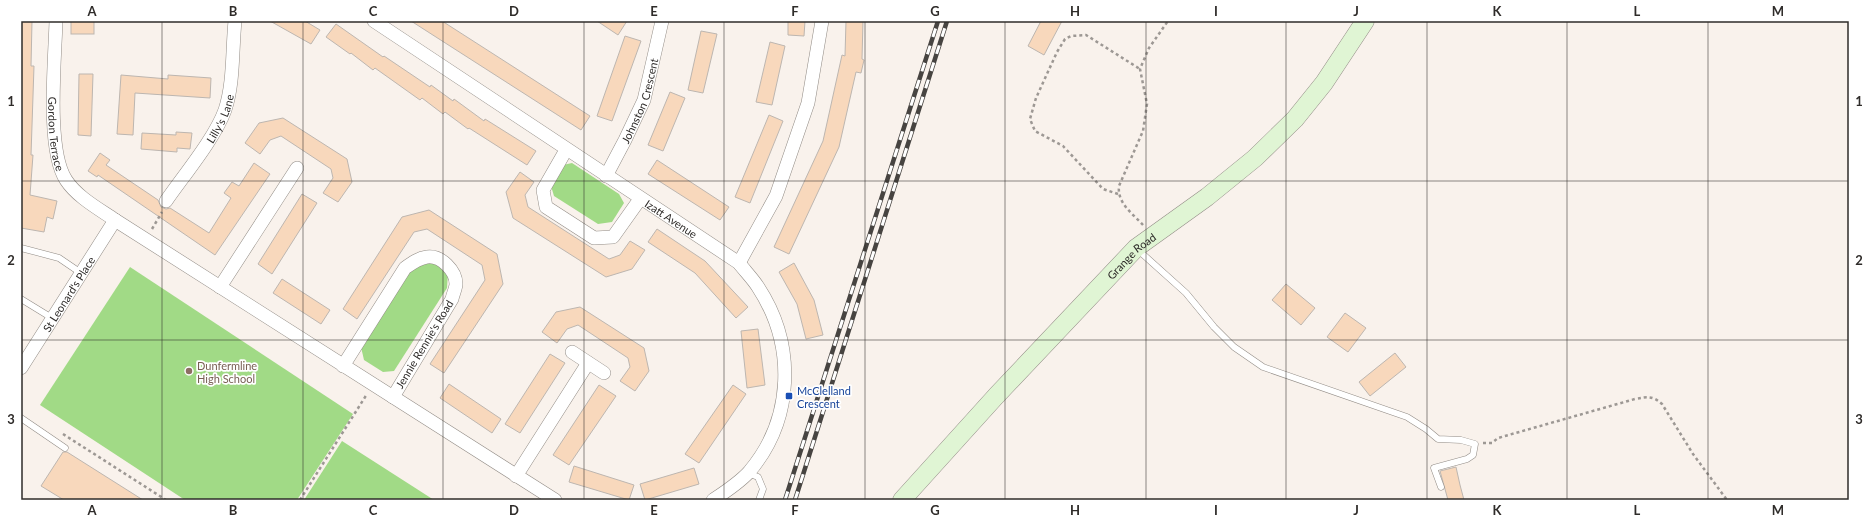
<svg xmlns="http://www.w3.org/2000/svg" width="1870" height="521" font-family="Lato,sans-serif">
<rect width="100%" height="100%" fill="#f9f2ec"/>
<g fill="#a1da86">
<polygon points="572,163 619,194 624,203 612,222 598,224 554,196 551,186 563,165"/>
<polygon points="430,259 448,272 447,288 394,371 383,372 364,360 361,347 414,264"/>
<polygon points="130,267 353,414 297,500 185,500 40,405"/>
<polygon points="342,441 434,500 304,500"/>
</g>
<g fill="#f8d8bc" stroke="#bdb6b0">
<polygon points="21,21 32,21 31,66 34,66 31,155 33,155 30,195 57,201 53,219 47,217 44,232 21,228"/>
<rect x="71" y="21" width="23" height="13"/>
<polygon points="270,21 305,21 320,30 311,44"/>
<polygon points="411,21 442,21 590,116 581,130"/>
<polygon points="597,21 627,21 618,35"/>
<polygon points="788,21 805,21 804,36 788,35"/>
<polygon points="846,21 863,21 862,59 864,60 861,73 856,72 839,147 789,254 774,247 823,141 842,55 845,56"/>
<polygon points="1041,21 1062,21 1044,55 1028,46"/>
<polygon points="336,24 383,57 384,56 430,87 431,85 453,101 454,99 484,121 485,119 536,151 527,165 469,128 468,129 445,112 443,114 422,98 420,100 375,68 373,70 351,53 350,54 326,37"/>
<polygon points="701,31 717,34 703,93 688,90"/>
<polygon points="625,36 641,41 612,121 597,116"/>
<polygon points="770,42 785,46 772,105 756,102"/>
<polygon points="79,74 93,74 91,136 78,135"/>
<polygon points="121,75 168,79 168,75 211,78 210,98 135,93 133,135 117,134"/>
<polygon points="670,92 685,98 663,151 648,145"/>
<polygon points="769,115 783,121 750,203 735,197"/>
<polygon points="283,118 347,159 352,182 338,202 323,193 333,178 331,169 281,136 270,140 260,154 245,143 259,123"/>
<polygon points="176,132 192,133 190,149 177,148 177,152 141,149 142,133 176,135"/>
<polygon points="100,153 110,160 106,165 158,200 161,207 166,209 170,208 209,233 231,198 224,193 232,182 239,186 254,163 270,174 215,255 98,175 97,177 88,171"/>
<polygon points="657,160 729,207 720,220 648,174"/>
<polygon points="520,172 534,182 525,195 528,207 609,259 620,255 630,241 645,250 632,269 606,277 513,218 506,192"/>
<polygon points="302,194 317,203 272,274 258,264"/>
<polygon points="429,210 497,254 503,284 444,373 430,364 485,280 482,265 427,229 414,232 357,319 343,309 402,217"/>
<polygon points="657,229 705,261 748,307 736,318 695,273 648,242"/>
<polygon points="794,263 814,300 823,335 806,339 797,304 779,272"/>
<polygon points="282,279 330,310 321,324 273,293"/>
<polygon points="1286,284 1315,308 1301,325 1272,300"/>
<polygon points="580,307 644,348 649,371 635,391 620,381 630,367 628,358 578,325 567,329 557,343 542,332 556,312"/>
<polygon points="1345,313 1366,328 1348,352 1327,337"/>
<polygon points="758,329 765,385 747,388 741,331"/>
<polygon points="1395,353 1406,367 1370,396 1359,382"/>
<polygon points="550,354 565,363 520,433 505,424"/>
<polygon points="449,384 501,419 492,433 440,398"/>
<polygon points="599,385 616,396 569,465 553,455"/>
<polygon points="733,385 746,394 699,463 685,454"/>
<polygon points="63,452 67,452 143,500 64,500 41,486"/>
<polygon points="574,466 634,485 629,500 569,482"/>
<polygon points="1456,467 1460,485 1464,500 1448,500 1440,471"/>
<polygon points="694,468 699,484 645,500 640,484"/>
</g>
<g fill="none" stroke-linecap="round" stroke-linejoin="round">
<defs>
<g id="lane">
<polyline points="21,248 59,258 81,273"/>
<polyline points="1137,249 1186,293 1214,327 1234,347 1263,367 1407,417 1426,429 1438,439 1461,440 1475,444 1473,455 1467,459 1434,468 1441,487"/>
<polyline points="21,299 52,318"/>
<polyline points="21,418 65,448"/>
<polyline points="748,473 758,477 763,489 759,500"/>
</g>
<g id="street">
<path id="s1" d="M56 21C55 59 46 150 66 180 77 197 99 209 115 220L555 500"/>
<path id="s2" d="M374 21 739 263C745 271 753 279 758 287 796 345 794 419 749 472 739 483 725 492 713 500"/>
<polyline points="566,150 543,190 546,207 594,238 613,237 640,199"/>
<path id="s3" d="M606 176 625 140 644 100 662 21"/>
<path id="s4" d="M166 201C184 175 215 138 225 110 234 83 232 50 235 21"/>
<polyline points="739,263 776,196 808,103 822,21"/>
<polyline points="220,287 297,168"/>
<polyline points="572,352 604,373"/>
<path d="M343 366 405 268C412 263 419 258 427 257 441 255 456 271 456 284 456 288 453 294 452 299L393 397"/>
<path id="s5" d="M21 368 115 220"/>
<polyline points="516,476 588,363"/>
</g>
<g id="secondary">
<path id="s6" d="M902 500 996 396 1136 248 1207 197 1255 158 1295 119 1324 83 1365 21"/>
</g>
</defs>
<use href="#lane" stroke="#928c86" stroke-width="7"/>
<use href="#street" stroke="#928c86" stroke-width="14"/>
<use href="#secondary" stroke="#928c86" stroke-width="19"/>
<g stroke="#9d9894" stroke-width="2.5" stroke-dasharray="3 3" stroke-linecap="butt">
<polyline points="1118,194 1103,189 1063,146 1035,131 1030,119 1036,98 1057,52 1065,39 1071,36 1086,35 1140,69"/>
<path d="M1143 225C1132 213 1117 203 1119 186L1143 131 1147 104 1140 69 1149 48 1168 21"/>
<polyline points="152,229 162,212"/>
<polyline points="63,434 166,500"/>
<path d="M1483 443H1492L1498 438 1635 399C1647 397 1652 395 1662 404L1693 454 1727 500"/>
<polyline points="300,500 367,394"/>
</g>
<use href="#lane" stroke="#fff" stroke-width="6"/>
<use href="#street" stroke="#fff" stroke-width="13"/>
<use href="#secondary" stroke="#e0f5d4" stroke-width="18"/>
<defs>
<g id="rail">
<polyline points="785,500 938,21"/>
<polyline points="795,500 947,21"/>
</g>
</defs>
<use href="#rail" stroke="#474441" stroke-width="4.5"/>
<use href="#rail" stroke="#fff" stroke-width="3" stroke-dasharray="9" stroke-linecap="butt"/>
</g>
<path fill="none" stroke="#2f2c2a" stroke-width="1" stroke-opacity="0.55" d="M162 21V500M303 21V500M443 21V500M584 21V500M724 21V500M865 21V500M1005 21V500M1146 21V500M1286 21V500M1427 21V500M1567 21V500M1708 21V500M21 181H1849M21 340H1849"/>
<circle fill="#8d6e63" stroke="#fff" stroke-width="1.5" cx="189" cy="371" r="4"/>
<rect fill="#1a4fb4" stroke="#fff" stroke-width="1.5" x="785" y="392" width="8" height="8" rx="2"/>
<g text-anchor="middle" dominant-baseline="central" stroke-width="3.5" stroke-linejoin="round" paint-order="stroke">
<g font-size="11" fill="#2f2c2a" stroke="#fff">
<text stroke="none"><textPath href="#s3" startOffset="83">Johnston Crescent</textPath></text>
<text stroke="none"><textPath href="#s4" startOffset="99">Lilly's Lane</textPath></text>
<text stroke="none"><textPath href="#s1" startOffset="113">Gordon Terrace</textPath></text>
<text stroke="none"><textPath href="#s2" startOffset="357">Izatt Avenue</textPath></text>
<text stroke="none"><textPath href="#s6" startOffset="335">Grange Road</textPath></text>
<text stroke="none"><textPath href="#s5" startOffset="88">St Leonard's Place</textPath></text>
<text transform="translate(424 344) rotate(-59)">Jennie Rennie's Road</text>
</g>
<g font-size="11" fill="#785e54" stroke="#fff" text-anchor="start">
<text x="197" y="365">Dunfermline<tspan x="197" dy="13">High School</tspan></text>
</g>
<g font-size="11" fill="#164399" stroke="#fff" text-anchor="start">
<text x="797" y="390">McClelland<tspan x="797" dy="13">Crescent</tspan></text>
</g>
</g>
<rect width="1870" height="521" fill="none" stroke="#ffffff" stroke-width="44"/>
<rect x="22" y="22" width="1826" height="477" fill="none" stroke="#2f2c2a" stroke-width="1.5"/>
<g font-size="13" text-anchor="middle" font-weight="bold" fill="#2f2c2a">
<text x="92" y="16">A</text>
<text x="233" y="16">B</text>
<text x="373" y="16">C</text>
<text x="514" y="16">D</text>
<text x="654" y="16">E</text>
<text x="795" y="16">F</text>
<text x="935" y="16">G</text>
<text x="1075" y="16">H</text>
<text x="1216" y="16">I</text>
<text x="1356" y="16">J</text>
<text x="1497" y="16">K</text>
<text x="1637" y="16">L</text>
<text x="1778" y="16">M</text>
<text x="11" y="106">1</text>
<text x="1859" y="106">1</text>
<text x="11" y="265">2</text>
<text x="1859" y="265">2</text>
<text x="11" y="424">3</text>
<text x="1859" y="424">3</text>
<text x="92" y="515">A</text>
<text x="233" y="515">B</text>
<text x="373" y="515">C</text>
<text x="514" y="515">D</text>
<text x="654" y="515">E</text>
<text x="795" y="515">F</text>
<text x="935" y="515">G</text>
<text x="1075" y="515">H</text>
<text x="1216" y="515">I</text>
<text x="1356" y="515">J</text>
<text x="1497" y="515">K</text>
<text x="1637" y="515">L</text>
<text x="1778" y="515">M</text>
</g>
</svg>
